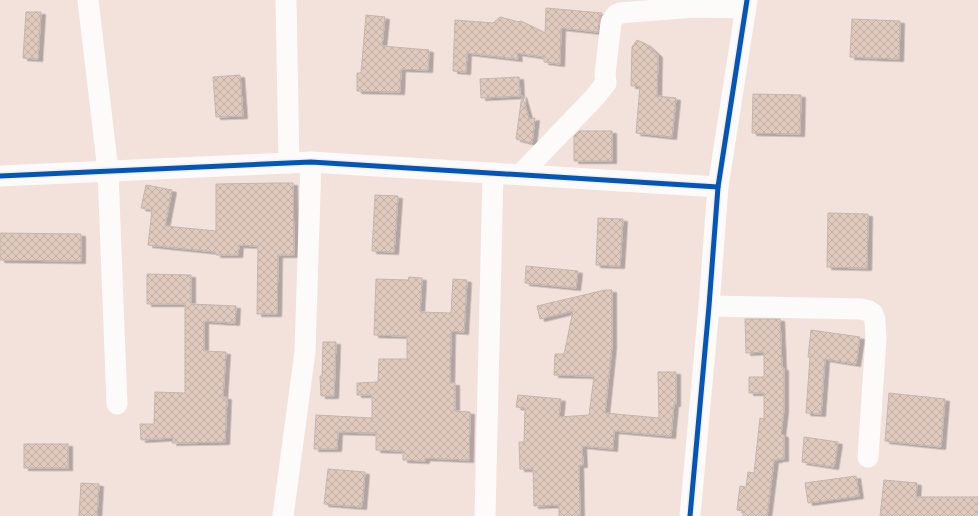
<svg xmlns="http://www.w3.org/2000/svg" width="978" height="516" font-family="'Alegreya Sans',sans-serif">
<defs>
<pattern id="building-cross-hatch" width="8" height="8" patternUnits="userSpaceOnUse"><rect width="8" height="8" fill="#e0cabe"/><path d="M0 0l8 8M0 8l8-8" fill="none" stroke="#c1ada3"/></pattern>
<filter id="shadow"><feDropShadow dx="4.5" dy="2.5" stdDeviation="0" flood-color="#0004"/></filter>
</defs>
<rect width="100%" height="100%" fill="#f3e1dc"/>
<g fill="url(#building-cross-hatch)" stroke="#c2b5af" filter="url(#shadow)">
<polygon points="546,8 602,13 599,21 598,32 561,28 560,64 544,62 544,57 517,53 518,59 467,53 466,72 453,71 455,20 493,23 500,17 519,22 521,21 545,33"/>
<polygon points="26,12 41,12 38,59 23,58"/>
<polygon points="366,15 385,17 382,46 429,50 428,70 401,69 400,92 357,91 357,73 361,73"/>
<polygon points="852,19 900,21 899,59 850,57"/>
<polygon points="637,40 646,44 658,55 657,96 676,98 672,137 636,133 640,86 631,86 632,47"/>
<polygon points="240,75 243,116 216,117 213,77"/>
<polygon points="519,77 520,96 481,98 480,79"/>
<polygon points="753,94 801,95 800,134 752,133"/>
<polygon points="522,95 529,119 535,118 532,143 516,139"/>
<polygon points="579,131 612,131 612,161 574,161 574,136"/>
<polygon points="275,183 293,183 294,255 278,255 277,314 257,314 258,246 239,245 238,255 216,255 216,252 148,245 152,210 141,208 146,185 172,190 165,226 216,231 216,184"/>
<polygon points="375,195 398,196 394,252 372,251"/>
<polygon points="828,213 868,214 867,268 827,267"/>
<polygon points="598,218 623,219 620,266 596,265"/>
<polygon points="0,233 81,234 81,261 0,260"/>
<polygon points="526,266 578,271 576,288 525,283"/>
<polygon points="147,274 191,275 191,304 236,306 235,323 204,321 204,351 226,352 223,397 227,397 225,442 172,443 173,438 141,440 140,424 154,424 155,392 185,393 185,304 147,304"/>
<polygon points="409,277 422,278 420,312 451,313 453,279 467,280 464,332 451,331 450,383 455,383 455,411 470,412 469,460 425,458 425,461 403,460 403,451 376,450 376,433 338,432 337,449 314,449 316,415 372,418 372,395 357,395 357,383 378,382 379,359 407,359 407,336 374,335 376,279 408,280"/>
<polygon points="605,290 612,290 612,346 605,413 659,418 658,372 676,372 676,404 674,404 671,436 614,431 613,449 582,446 583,465 579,465 580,516 559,516 559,505 534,506 533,469 520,469 519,442 524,442 525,408 516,407 518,395 561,399 559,417 589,415 594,376 554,375 555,354 564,354 573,311 540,319 537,306"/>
<polygon points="745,319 780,319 782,368 784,368 784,410 781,434 784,435 784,459 778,459 778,460 774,460 767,516 743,516 743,511 737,510 740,486 746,487 748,472 754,473 760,418 764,419 764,393 749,393 749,377 764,377 764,352 746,353"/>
<polygon points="811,330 860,337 856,364 825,359 821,414 806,413 810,357 808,357"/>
<polygon points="323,342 336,342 334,396 321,396 320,376 322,376"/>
<polygon points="889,393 945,399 941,447 885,441"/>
<polygon points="804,437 838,442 834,467 802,462"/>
<rect x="24" y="444" width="44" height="24"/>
<polygon points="328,469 365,472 362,507 324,504"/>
<polygon points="856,476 859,496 808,503 805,483"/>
<polygon points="884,480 917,483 916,497 978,497 978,516 880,516"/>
<polygon points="81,483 99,484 97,516 79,516"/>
</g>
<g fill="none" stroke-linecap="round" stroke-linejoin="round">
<g stroke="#fdfafa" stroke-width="21">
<polyline points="88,0 108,171 117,404"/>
<polyline points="286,0 289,163"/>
<polyline points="521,174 595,97 606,83 605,75 611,22 616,15 620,13 693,7 746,8"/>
<polyline points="0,176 311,162 718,187"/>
<polyline points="709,306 861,309 869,311 873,314 875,320 876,338 868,457"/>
<polyline points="283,516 305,352 311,162"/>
<polyline points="485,516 493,173"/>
<polyline points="690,516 709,306 718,187 747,0"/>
</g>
<defs>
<g id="cycleway">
<polyline points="0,176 311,162 718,187"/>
<polyline points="690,516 709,306 718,187 747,0"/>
</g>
</defs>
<use href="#cycleway" stroke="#fbeeea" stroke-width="8"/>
<use href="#cycleway" stroke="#0057b8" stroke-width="5"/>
</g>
</svg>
